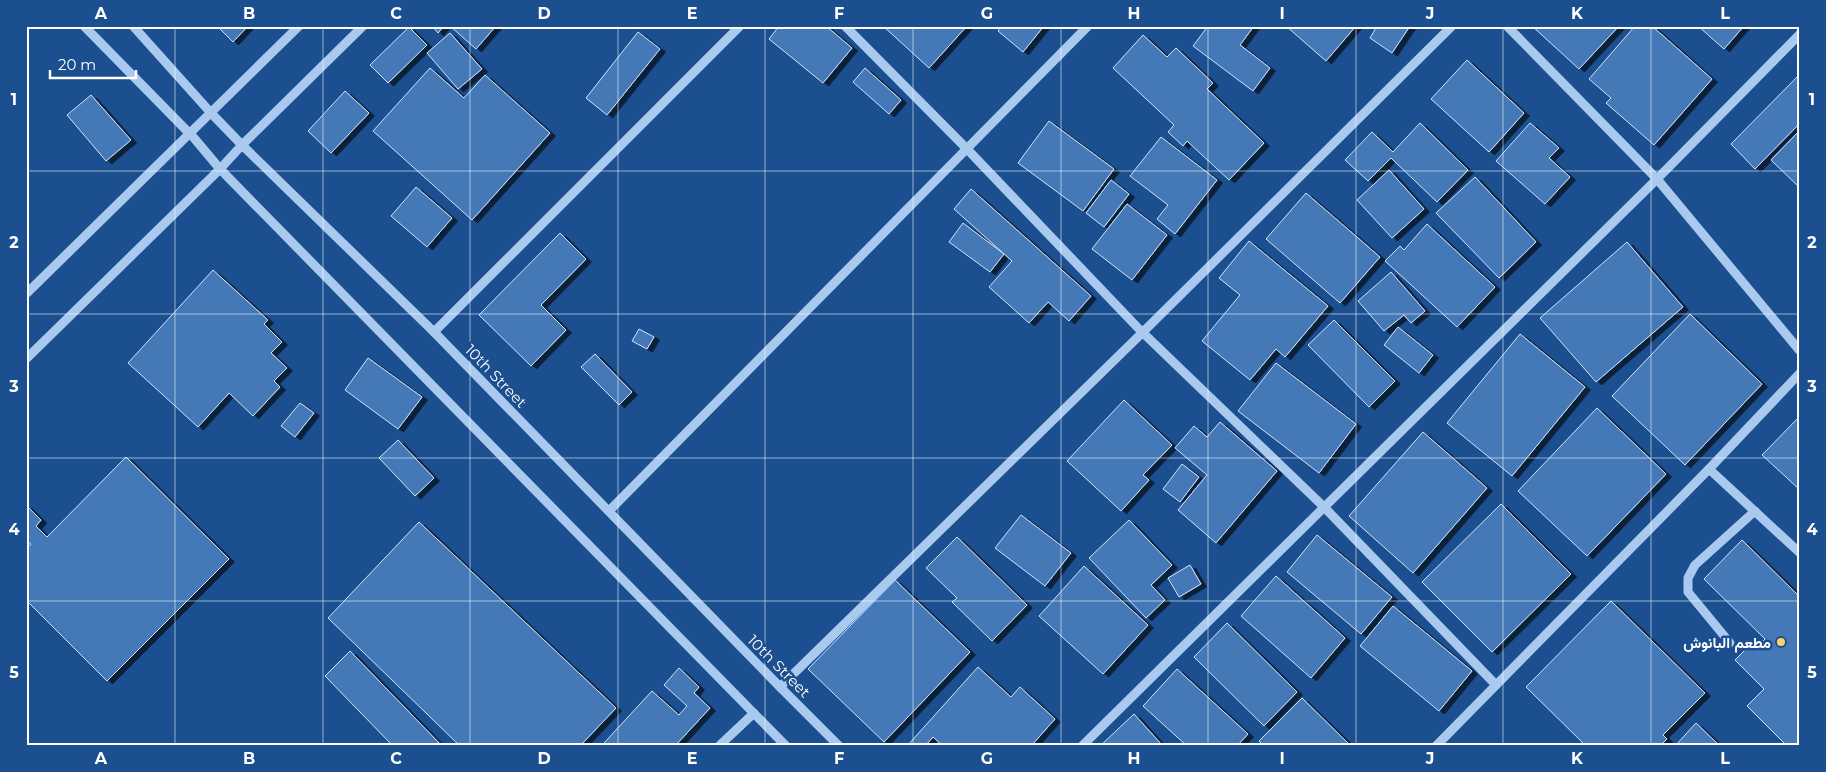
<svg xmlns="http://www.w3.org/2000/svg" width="1826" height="772" font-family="Montserrat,Vazirmatn,sans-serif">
<defs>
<filter id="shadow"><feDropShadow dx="5.5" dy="3" stdDeviation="0" flood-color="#0009"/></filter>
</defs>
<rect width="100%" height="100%" fill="#1b4f8f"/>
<g fill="#4478b7" stroke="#cfe3fa" filter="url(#shadow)">
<polygon points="217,26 248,26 233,42"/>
<polygon points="432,26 444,26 438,33"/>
<polygon points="450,26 496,26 476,49"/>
<polygon points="779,26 826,26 852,48 823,83 769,39"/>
<polygon points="883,26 967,26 929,68"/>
<polygon points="1002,26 1044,26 1023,52 998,31"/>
<polygon points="1208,26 1254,26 1240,45 1270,68 1253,91 1193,46"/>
<polygon points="1286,26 1356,26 1326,61"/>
<polygon points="1377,26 1410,26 1392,53 1370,38"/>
<polygon points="1532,26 1619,26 1579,69"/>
<polygon points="1635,26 1652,26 1712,79 1654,145 1606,103 1611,98 1589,79"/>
<polygon points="1698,26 1744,26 1724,49"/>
<polygon points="409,27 427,45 388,83 370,65"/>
<polygon points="638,32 660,49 607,115 586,98"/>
<polygon points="450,33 482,69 458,89 427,53"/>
<polygon points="1143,35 1167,57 1176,48 1213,83 1207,89 1264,143 1229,180 1187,141 1183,146 1168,132 1174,125 1113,68"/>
<polygon points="1467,60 1524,113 1489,152 1431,99"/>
<polygon points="430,68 464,98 485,75 550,133 472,220 373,131"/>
<polygon points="865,68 901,100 889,114 853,82"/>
<polygon points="1800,74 1800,123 1755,169 1731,144"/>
<polygon points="345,91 369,113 331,153 308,131"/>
<polygon points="91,95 131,140 106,161 67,115"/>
<polygon points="1049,121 1114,169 1083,211 1018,163"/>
<polygon points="1420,123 1468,170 1437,202 1391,158 1368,181 1345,160 1372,132 1393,152"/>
<polygon points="1530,123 1559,148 1549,158 1570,177 1545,204 1496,161"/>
<polygon points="1800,130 1800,188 1771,160"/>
<polygon points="1161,137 1217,180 1175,234 1157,219 1168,205 1130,176"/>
<polygon points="1389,170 1424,209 1392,238 1357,200"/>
<polygon points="1475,177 1536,242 1499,278 1436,213"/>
<polygon points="1111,180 1129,194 1104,227 1086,213"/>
<polygon points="416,187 452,218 427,247 391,216"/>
<polygon points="971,189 1091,296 1069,321 1048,302 1029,323 989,287 1012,261 954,209"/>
<polygon points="1306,193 1380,257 1340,303 1266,239"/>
<polygon points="1127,204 1167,235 1132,280 1092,249"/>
<polygon points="963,223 1004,254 990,272 949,242"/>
<polygon points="1427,224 1495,287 1457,327 1385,261 1400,246 1404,250"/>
<polygon points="560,233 586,259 541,305 566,330 531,366 479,315"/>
<polygon points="1249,241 1328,306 1285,357 1276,349 1250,380 1202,341 1240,295 1219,278"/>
<polygon points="1627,242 1683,307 1596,382 1540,318"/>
<polygon points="213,270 268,320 264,324 282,342 271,353 287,368 274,381 280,387 253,416 229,393 198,427 128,363"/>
<polygon points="1391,272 1425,311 1411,323 1404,315 1384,331 1358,301"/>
<polygon points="1690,314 1762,384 1685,465 1612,396"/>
<polygon points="1334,320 1395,381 1369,407 1308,345"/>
<polygon points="1398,327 1433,355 1419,373 1384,345"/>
<polygon points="639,329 654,337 647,349 632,341"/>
<polygon points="1520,334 1585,387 1512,476 1447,423"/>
<polygon points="595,354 632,392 619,405 581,367"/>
<polygon points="368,358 422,397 398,429 345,390"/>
<polygon points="1276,363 1356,424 1319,473 1238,411"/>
<polygon points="1124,400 1172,445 1143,475 1149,480 1121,511 1067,461"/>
<polygon points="300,403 314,413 295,437 281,426"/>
<polygon points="1597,408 1666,474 1587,556 1518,491"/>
<polygon points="1800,416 1800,490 1762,455"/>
<polygon points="1220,422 1277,471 1216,543 1178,510 1207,475 1175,448 1194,426 1207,437"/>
<polygon points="1423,432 1487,488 1413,573 1349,516"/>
<polygon points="398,440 434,478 415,496 379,458"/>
<polygon points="126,457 229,559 107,681 26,600 26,549 31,544 26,540 26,505 41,520 36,526 47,537"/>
<polygon points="1182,464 1199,477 1180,502 1163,489"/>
<polygon points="1501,504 1571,574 1492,652 1422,582"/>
<polygon points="1021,515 1071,553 1045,586 995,548"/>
<polygon points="1129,520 1172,565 1151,585 1165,600 1146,618 1089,558"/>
<polygon points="419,522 616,708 580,746 460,746 328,618"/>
<polygon points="1317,535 1392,597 1361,634 1287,572"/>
<polygon points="957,537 1027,605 992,641 952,602 957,598 926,568"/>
<polygon points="1742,540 1800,597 1800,746 1787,746 1747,706 1764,689 1735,660 1749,646 1754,650 1765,639 1704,579"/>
<polygon points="1190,565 1201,584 1179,597 1168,578"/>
<polygon points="1084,566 1148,625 1103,674 1039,616"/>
<polygon points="1276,576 1345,638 1311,678 1241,616"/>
<polygon points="895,580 970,652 884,742 808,669"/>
<polygon points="1611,601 1705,693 1663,735 1667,739 1660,746 1586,746 1526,687"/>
<polygon points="1393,606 1472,671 1439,711 1360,646"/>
<polygon points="1227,623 1297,692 1264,726 1194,657"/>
<polygon points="350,651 442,746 393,746 325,676"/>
<polygon points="978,667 1011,697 1020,687 1055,719 1031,746 943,746 933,737 925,746 907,746"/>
<polygon points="679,668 699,687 694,693 710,708 675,746 607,746 604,743 652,691 679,715 687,706 664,685"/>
<polygon points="1177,669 1248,734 1237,746 1187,746 1143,706"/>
<polygon points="1302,698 1351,746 1264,746 1259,741"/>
<polygon points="1134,714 1163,746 1100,746"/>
<polygon points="1696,723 1720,746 1675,746"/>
</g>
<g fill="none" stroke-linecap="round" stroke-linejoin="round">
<g stroke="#a9c9ee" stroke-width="9">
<polyline points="84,26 194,138 220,169 786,746"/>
<polyline points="133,26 211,113 242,145 434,332 780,687 839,746"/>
<polyline points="845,26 967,149 1139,329 1325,508 1496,685"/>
<polyline points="1507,26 1657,179 1800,351"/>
<polyline points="26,294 299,26"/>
<polyline points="434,332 740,26"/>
<polyline points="26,359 220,169 242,145 363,26"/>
<polyline points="1709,469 1800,553"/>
<polyline points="609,511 1088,26"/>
<polyline points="1730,643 1688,592 1688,578 1695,565 1755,511"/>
<polyline points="780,687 1143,332 1452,26"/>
<polyline points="719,746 754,713"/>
<polyline points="1082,746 1657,179 1800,34"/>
<polyline points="1436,746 1709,469 1800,373"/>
</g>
</g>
<path fill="none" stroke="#fff" stroke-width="1" stroke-opacity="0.55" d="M175 26V746M323 26V746M470 26V746M618 26V746M765 26V746M913 26V746M1061 26V746M1208 26V746M1356 26V746M1503 26V746M1651 26V746M26 171H1800M26 314H1800M26 458H1800M26 601H1800"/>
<circle fill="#ffd166" stroke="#1b4f8f" stroke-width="2" cx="1781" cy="642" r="5"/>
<g text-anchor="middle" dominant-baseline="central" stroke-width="5" stroke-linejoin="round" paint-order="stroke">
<g font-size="15" fill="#fff" stroke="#1b4f8f">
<text transform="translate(496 376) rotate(46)">10th Street</text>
<text transform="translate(779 666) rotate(45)">10th Street</text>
</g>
<g font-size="15" font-weight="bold" fill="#fff" stroke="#1b4f8f" text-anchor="end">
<text x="1771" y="642">مطعم البانوش</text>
</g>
</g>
<rect width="1826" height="772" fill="none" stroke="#1b4f8f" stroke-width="55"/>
<path d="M50 70v8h86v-8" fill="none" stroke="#ffffff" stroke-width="2.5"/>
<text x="58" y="70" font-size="15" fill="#ffffff" stroke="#1b4f8f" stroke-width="4" paint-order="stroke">20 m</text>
<rect x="28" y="28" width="1770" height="716" fill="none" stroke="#fff" stroke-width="2"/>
<g font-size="16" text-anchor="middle" font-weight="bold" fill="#fff">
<text x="101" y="19">A</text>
<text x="249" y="19">B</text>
<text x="396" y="19">C</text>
<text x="544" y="19">D</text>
<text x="692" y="19">E</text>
<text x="839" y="19">F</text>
<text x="987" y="19">G</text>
<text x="1134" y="19">H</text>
<text x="1282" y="19">I</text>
<text x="1430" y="19">J</text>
<text x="1577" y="19">K</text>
<text x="1725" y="19">L</text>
<text x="14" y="105">1</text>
<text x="1812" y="105">1</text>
<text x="14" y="248">2</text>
<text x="1812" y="248">2</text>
<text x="14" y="392">3</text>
<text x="1812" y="392">3</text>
<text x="14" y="535">4</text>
<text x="1812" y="535">4</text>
<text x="14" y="678">5</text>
<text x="1812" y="678">5</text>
<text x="101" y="764">A</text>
<text x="249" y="764">B</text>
<text x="396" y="764">C</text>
<text x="544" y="764">D</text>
<text x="692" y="764">E</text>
<text x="839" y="764">F</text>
<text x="987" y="764">G</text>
<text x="1134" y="764">H</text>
<text x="1282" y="764">I</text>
<text x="1430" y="764">J</text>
<text x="1577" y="764">K</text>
<text x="1725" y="764">L</text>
</g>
</svg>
